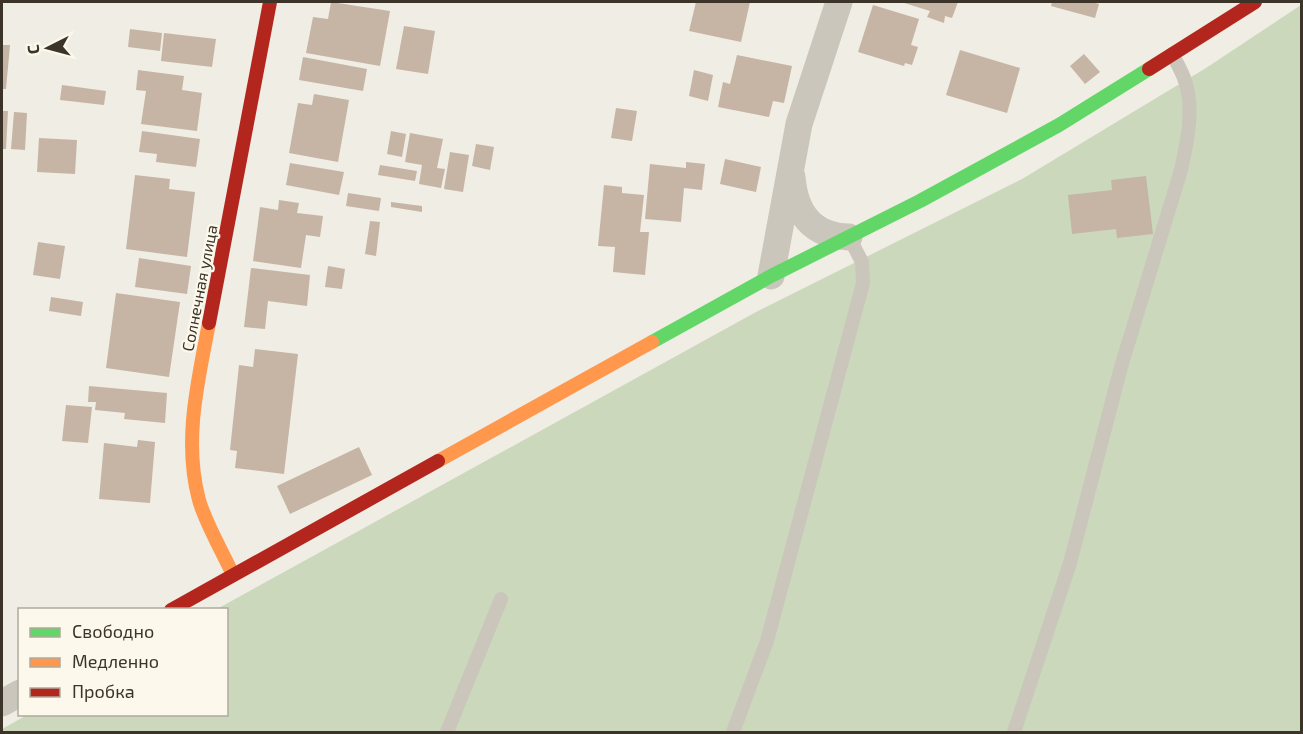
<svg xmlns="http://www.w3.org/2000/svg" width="1303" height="734" font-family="'Exo 2',sans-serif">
<rect width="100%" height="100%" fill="#f0ede4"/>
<polygon fill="#ccd8bc" points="1301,5 1301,732 2,732 2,729 27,715 226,714 226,610 217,609 756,312 1022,179 1206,68"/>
<g fill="#c6b5a4">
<polygon points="331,2 390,11 380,66 306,53 313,17 328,19"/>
<polygon points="696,2 750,2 741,42 689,31"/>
<polygon points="901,2 958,2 952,18 945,16 944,23 927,17 930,11"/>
<polygon points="1052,2 1092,2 1099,4 1095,18 1051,6"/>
<polygon points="873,5 919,19 911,45 918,47 912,65 905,63 904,66 858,52"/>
<polygon points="404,26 435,31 428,74 396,69"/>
<polygon points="130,29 162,33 160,51 128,47"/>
<polygon points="164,33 216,39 212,67 161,61"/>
<polygon points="2,45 10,45 6,89 2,89"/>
<polygon points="960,50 1020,68 1007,113 946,95"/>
<polygon points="1084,54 1100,72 1085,84 1070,66"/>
<polygon points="737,55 792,66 784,103 773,101 769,117 718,107 723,82 730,84"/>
<polygon points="303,57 367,69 363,91 299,80"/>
<polygon points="138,70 184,76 182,90 202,93 197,131 141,124 146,91 136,90"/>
<polygon points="694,70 713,75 708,101 689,96"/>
<polygon points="62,85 106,91 104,105 60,100"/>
<polygon points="314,94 349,100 338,162 289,153 298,103 312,105"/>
<polygon points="616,108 637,111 632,141 611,138"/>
<polygon points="2,111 8,111 6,149 2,149"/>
<polygon points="14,112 27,113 25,150 11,149"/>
<polygon points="142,131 200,139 196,167 156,162 157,154 139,152"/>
<polygon points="391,131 406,134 402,157 387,154"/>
<polygon points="410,133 443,139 437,168 445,169 441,188 419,184 422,165 405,162"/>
<polygon points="39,138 77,140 75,174 37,172"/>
<polygon points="476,144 494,147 490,170 472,166"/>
<polygon points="450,152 469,155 463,192 444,189"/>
<polygon points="725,159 761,167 756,192 720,184"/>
<polygon points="686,162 705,164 702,190 684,188 681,222 645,219 650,164 686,168"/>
<polygon points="290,163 344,172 339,195 286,185"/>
<polygon points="380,165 417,171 415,181 378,175"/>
<polygon points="135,175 170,179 169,189 195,192 187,257 126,249"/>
<polygon points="1146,176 1153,234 1117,238 1116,229 1072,234 1068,195 1112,190 1111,180"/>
<polygon points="604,185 622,187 622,193 644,195 640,232 649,232 645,275 613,272 615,247 598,246"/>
<polygon points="348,193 381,198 379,211 346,206"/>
<polygon points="279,200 299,203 297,213 323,216 320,237 306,235 301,268 253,261 260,207 278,210"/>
<polygon points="391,202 422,206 422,212 391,207"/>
<polygon points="370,221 380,222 376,256 365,254"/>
<polygon points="38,242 65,246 60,279 33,275"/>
<polygon points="139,258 191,266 187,294 135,287"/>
<polygon points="328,266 345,269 342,289 325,287"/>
<polygon points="251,268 310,275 307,306 268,301 265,329 244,327"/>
<polygon points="116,293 180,302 169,377 106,368"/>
<polygon points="51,297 83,302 81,316 49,311"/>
<polygon points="255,349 298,354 284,474 235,468 237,451 230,450 239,365 253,367"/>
<polygon points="89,386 167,393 165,423 124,419 125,413 95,410 96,402 88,402"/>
<polygon points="66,405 92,407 88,443 62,441"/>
<polygon points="138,440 155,442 150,503 99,499 104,443 137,447"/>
<polygon points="359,447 372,475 290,514 277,486"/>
</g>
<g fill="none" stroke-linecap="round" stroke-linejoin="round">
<g stroke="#cac6bc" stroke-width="14">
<polyline points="447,732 501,599"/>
<polyline points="733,732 767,641 863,283 862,262 849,237"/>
<path d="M1014 732 1070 563 1121 367 1181 170C1187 143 1194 112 1186 84 1183 73 1177 63 1172 54"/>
</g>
<g stroke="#cac6bc" stroke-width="27">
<path d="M792 177C795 213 812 236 849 237"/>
<polyline points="771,276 799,124 839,2"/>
<polyline points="2,703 20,693"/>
</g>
<polyline stroke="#63d668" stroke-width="14" points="652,342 771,276 920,201 1059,125 1149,69"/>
<g stroke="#ff974d" stroke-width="14">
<path d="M209 323C198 381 183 441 199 500 205 522 223 553 233 575"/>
<polyline points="438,461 652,342"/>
</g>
<g stroke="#b3261e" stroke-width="14">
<polyline points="1149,69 1255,2"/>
<polyline points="209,323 270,2"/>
<polyline points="171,610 438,461"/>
</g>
</g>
<g text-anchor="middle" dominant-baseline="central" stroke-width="4.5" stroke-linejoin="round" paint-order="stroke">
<g font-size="16" fill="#3c3429" stroke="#fcf8ec">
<text transform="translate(199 288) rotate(-79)">Солнечная улица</text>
</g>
</g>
<rect width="1303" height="734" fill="none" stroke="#3c3429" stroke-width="6"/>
<rect x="18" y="608" width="210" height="108" fill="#fcf8ec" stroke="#afaa9e" stroke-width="1.5"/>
<rect x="30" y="628" width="30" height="9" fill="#63d668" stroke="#afaa9e" stroke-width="1.5"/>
<text x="72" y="638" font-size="18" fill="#3c3429">Свободно</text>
<rect x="30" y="658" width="30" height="9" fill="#ff974d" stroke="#afaa9e" stroke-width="1.5"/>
<text x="72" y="668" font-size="18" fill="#3c3429">Медленно</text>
<rect x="30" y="688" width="30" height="9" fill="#b3261e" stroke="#afaa9e" stroke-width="1.5"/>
<text x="72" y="698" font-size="18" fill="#3c3429">Пробка</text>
<g transform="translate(48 48) rotate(264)" stroke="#fcf8ec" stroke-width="4.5" paint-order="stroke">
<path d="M0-4.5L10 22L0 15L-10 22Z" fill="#3c3429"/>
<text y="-9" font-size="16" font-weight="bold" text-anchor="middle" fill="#3c3429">С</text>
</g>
</svg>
